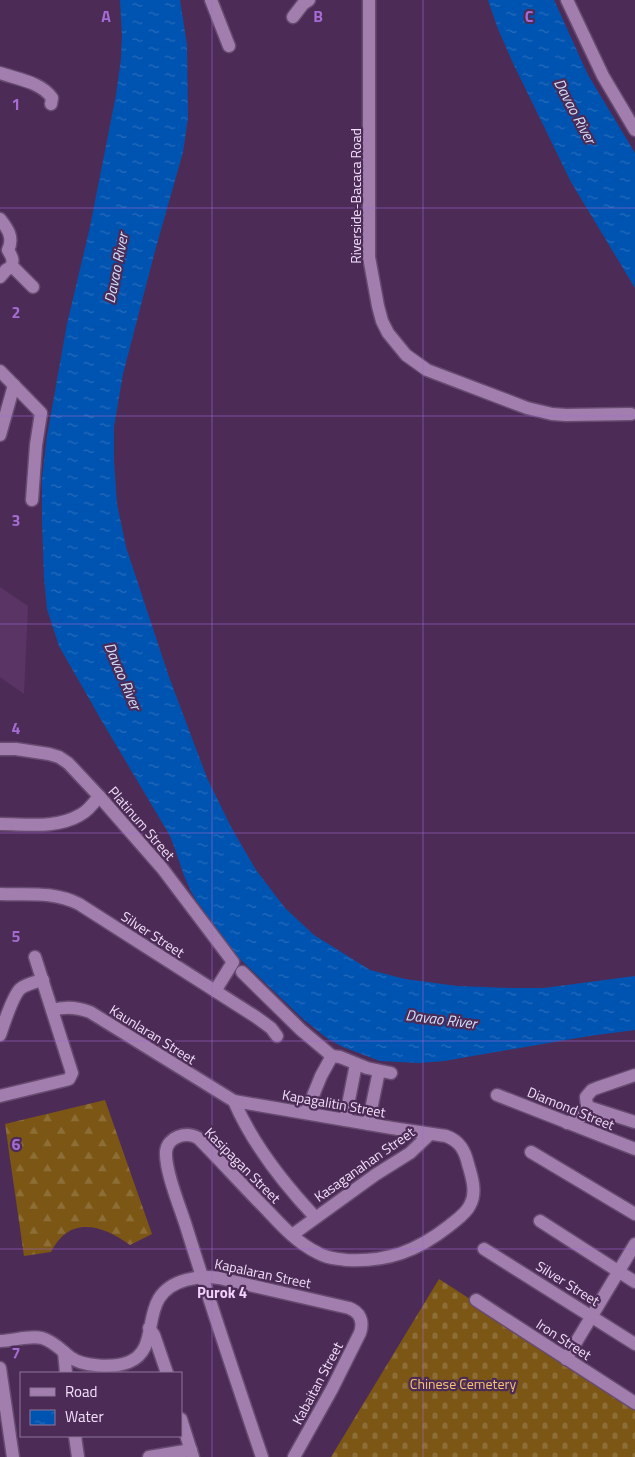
<svg xmlns="http://www.w3.org/2000/svg" width="635" height="1457" font-family="'Titillium Web',sans-serif">
<defs>
<pattern id="forest-firs" width="22" height="20" patternUnits="userSpaceOnUse" patternTransform="scale(1.25)"><rect width="22" height="20" fill="#7b5614"/><path d="M5 1l3.5 6h-7zM16 11l3.5 6h-7z" fill="#8e6e37"/></pattern>
<pattern id="cemetery-stones" width="16" height="16" patternUnits="userSpaceOnUse" patternTransform="scale(1.25)"><rect width="16" height="16" fill="#7b5614"/><path d="M2 7V4a2 2 0 0 1 4 0v3zM10 15v-3a2 2 0 0 1 4 0v3z" fill="#8e6e37"/></pattern>
<pattern id="water-ripples" width="26" height="14" patternUnits="userSpaceOnUse" patternTransform="scale(1.25)"><rect width="26" height="14" fill="#0054b1"/><path d="M2 4q2-2 4 0t4 0M15 11q2-2 4 0t4 0" fill="none" stroke="#266cbc"/></pattern>
</defs>
<rect width="100%" height="100%" fill="#4c2c57"/>
<polygon fill="#593465" points="0,587 28,606 24,694 0,677"/>
<path fill="url(#forest-firs)" d="M105 1100 152 1234 130 1245C102 1225 70 1215 51 1252L24 1256 5 1124Z"/>
<polygon fill="url(#cemetery-stones)" points="439,1279 635,1405 635,1457 331,1457"/>
<g fill="url(#water-ripples)">
<path d="M120 0H180L187 45 188 118 183 152 155 251 123 374 114 427V460L117 504 126 547 169 677 207 778 231 827 256 870 285 908 314 935 370 970 405 979 457 986 508 988H544L635 976V1030L589 1036 444 1061 419 1063 380 1061 343 1047 328 1039 303 1019 238 957 196 900C183 880 179 856 169 834L103 723 59 646 47 609 44 578 42 520V478L47 436 67 324 90 227 116 95 121 59 122 36Z"/>
<polygon points="488,0 554,0 588,75 635,153 635,288 571,182 513,63 498,29"/>
</g>
<g fill="none" stroke-linecap="round" stroke-linejoin="round">
<defs>
<g id="minor">
<polyline points="211,0 229,46"/>
<polyline points="369,0 369,257 378,306 382,321 388,333 406,355 427,370 527,408 552,414 566,415 631,414"/>
<polyline points="567,0 603,76 635,130"/>
<polyline points="293,17 303,4 309,0"/>
<path d="M0 73C17 79 41 82 52 98L51 104"/>
<path d="M0 219C8 229 14 238 8 250 12 257 14 260 11 267"/>
<polyline points="0,277 6,270 11,267 14,268 33,287"/>
<polyline points="0,371 41,413 36,445 32,500"/>
<polyline points="0,435 14,385"/>
<polyline points="0,749 16,749 49,754 59,757 68,763 99,796 162,868 233,962 215,991"/>
<path d="M0 824C26 824 56 829 80 815 88 811 94 803 99 796"/>
<path d="M0 894C28 895 53 891 79 904L256 1017 271 1028 277 1036"/>
<polyline points="242,972 301,1030 332,1056 340,1057 367,1068 391,1073"/>
<path d="M52 1010C66 1006 77 1007 90 1012L234 1101 392 1128 446 1136C460 1141 465 1151 468 1164 472 1177 477 1193 470 1205 466 1214 456 1220 449 1226 417 1251 388 1262 347 1260 337 1259 326 1258 318 1253 297 1243 281 1225 266 1209 243 1186 221 1161 198 1138 186 1131 167 1137 166 1152 165 1171 180 1207 186 1226 210 1303 236 1380 262 1457"/>
<path d="M0 1035C4 1024 12 997 20 989 26 984 35 982 43 980"/>
<polyline points="497,1095 635,1149"/>
<polyline points="0,1096 66,1080 69,1079 72,1073 35,957"/>
<path d="M234 1101C253 1145 283 1183 315 1217"/>
<polyline points="588,1107 635,1122"/>
<polyline points="306,1113 321,1076 332,1056"/>
<polyline points="345,1120 356,1064"/>
<path d="M567 1123C575 1120 588 1116 587 1106 587 1103 586 1100 586 1097L592 1090 597 1088 635 1075"/>
<polyline points="368,1124 379,1071"/>
<polyline points="531,1152 635,1214"/>
<polyline points="540,1221 635,1282"/>
<polyline points="292,1235 375,1175 410,1153 430,1134"/>
<polyline points="484,1249 635,1344"/>
<polyline points="476,1300 635,1403"/>
<polyline points="149,1328 154,1335 167,1373"/>
<path d="M0 1341C13 1341 29 1335 42 1338 53 1341 61 1350 70 1357 83 1367 114 1368 129 1362 165 1347 134 1294 186 1280 197 1277 207 1276 219 1278L349 1308C360 1312 364 1321 360 1333L332 1389 294 1457"/>
<polyline points="64,1352 66,1373"/>
<polyline points="566,1359 635,1244"/>
<polyline points="0,1368 13,1457"/>
<polyline points="181,1419 193,1457"/>
<polyline points="75,1436 78,1457"/>
<polyline points="149,1457 191,1450"/>
</g>
</defs>
<use href="#minor" stroke="#674b70" stroke-width="15"/>
<use href="#minor" stroke="#a17eae" stroke-width="12"/>
</g>
<path fill="none" stroke="#a56bd3" stroke-width="1" stroke-opacity="0.55" d="M212 0V1457M423 0V1457M0 208H635M0 416H635M0 624H635M0 833H635M0 1041H635M0 1249H635"/>
<g text-anchor="middle" dominant-baseline="central" stroke-width="4.5" stroke-linejoin="round" paint-order="stroke">
<g font-size="14" fill="#f2dff9" stroke="#4c2c57">
<text transform="translate(355 196) rotate(-90)">Riverside-Bacaca Road</text>
<text transform="translate(142 823) rotate(49)">Platinum Street</text>
<text transform="translate(153 934) rotate(33)">Silver Street</text>
<text transform="translate(153 1034) rotate(32)">Kaunlaran Street</text>
<text transform="translate(334 1103) rotate(10)">Kapagalitin Street</text>
<text transform="translate(571 1108) rotate(22)">Diamond Street</text>
<text transform="translate(364 1164) rotate(-35)">Kasaganahan Street</text>
<text transform="translate(243 1165) rotate(45)">Kasipagan Street</text>
<text transform="translate(263 1273) rotate(12)">Kapalaran Street</text>
<text transform="translate(568 1283) rotate(32)">Silver Street</text>
<text transform="translate(564 1339) rotate(33)">Iron Street</text>
<text transform="translate(317 1383) rotate(-62)">Kabaitan Street</text>
</g>
<g font-size="14" fill="#f7c271" stroke="#4c2c57">
<text x="463" y="1383">Chinese Cemetery</text>
</g>
<g font-size="15" font-style="italic" fill="#d0e1fa" stroke="#4c2c57">
<text transform="translate(575 111) rotate(62)">Davao River</text>
<text transform="translate(116 268) rotate(-79)">Davao River</text>
<text transform="translate(123 676) rotate(67)">Davao River</text>
<text transform="translate(441 1019) rotate(7)">Davao River</text>
</g>
<g font-size="15" font-weight="bold" fill="#f0d2fb" stroke="#4c2c57">
<text x="222" y="1292">Purok 4</text>
</g>
</g>
<g font-size="16" text-anchor="middle" font-weight="bold" fill="#a56bd3" stroke="#4c2c57" stroke-width="4.5" stroke-linejoin="round" paint-order="stroke">
<text x="106" y="22">A</text>
<text x="318" y="22">B</text>
<text x="529" y="22">C</text>
<text x="16" y="110">1</text>
<text x="16" y="318">2</text>
<text x="16" y="526">3</text>
<text x="16" y="734">4</text>
<text x="16" y="942">5</text>
<text x="16" y="1150">6</text>
<text x="16" y="1359">7</text>
</g>
<rect x="20" y="1372" width="162" height="65" fill="#4c2c57" stroke="#8e7498"/>
<rect x="30" y="1388" width="25" height="8" fill="#a17eae" stroke="#8e7498"/>
<text x="65" y="1397" font-size="15" fill="#f2dff9">Road</text>
<rect x="30" y="1410" width="25" height="15" fill="url(#water-ripples)" stroke="#8e7498"/>
<text x="65" y="1422" font-size="15" fill="#f2dff9">Water</text>
</svg>
